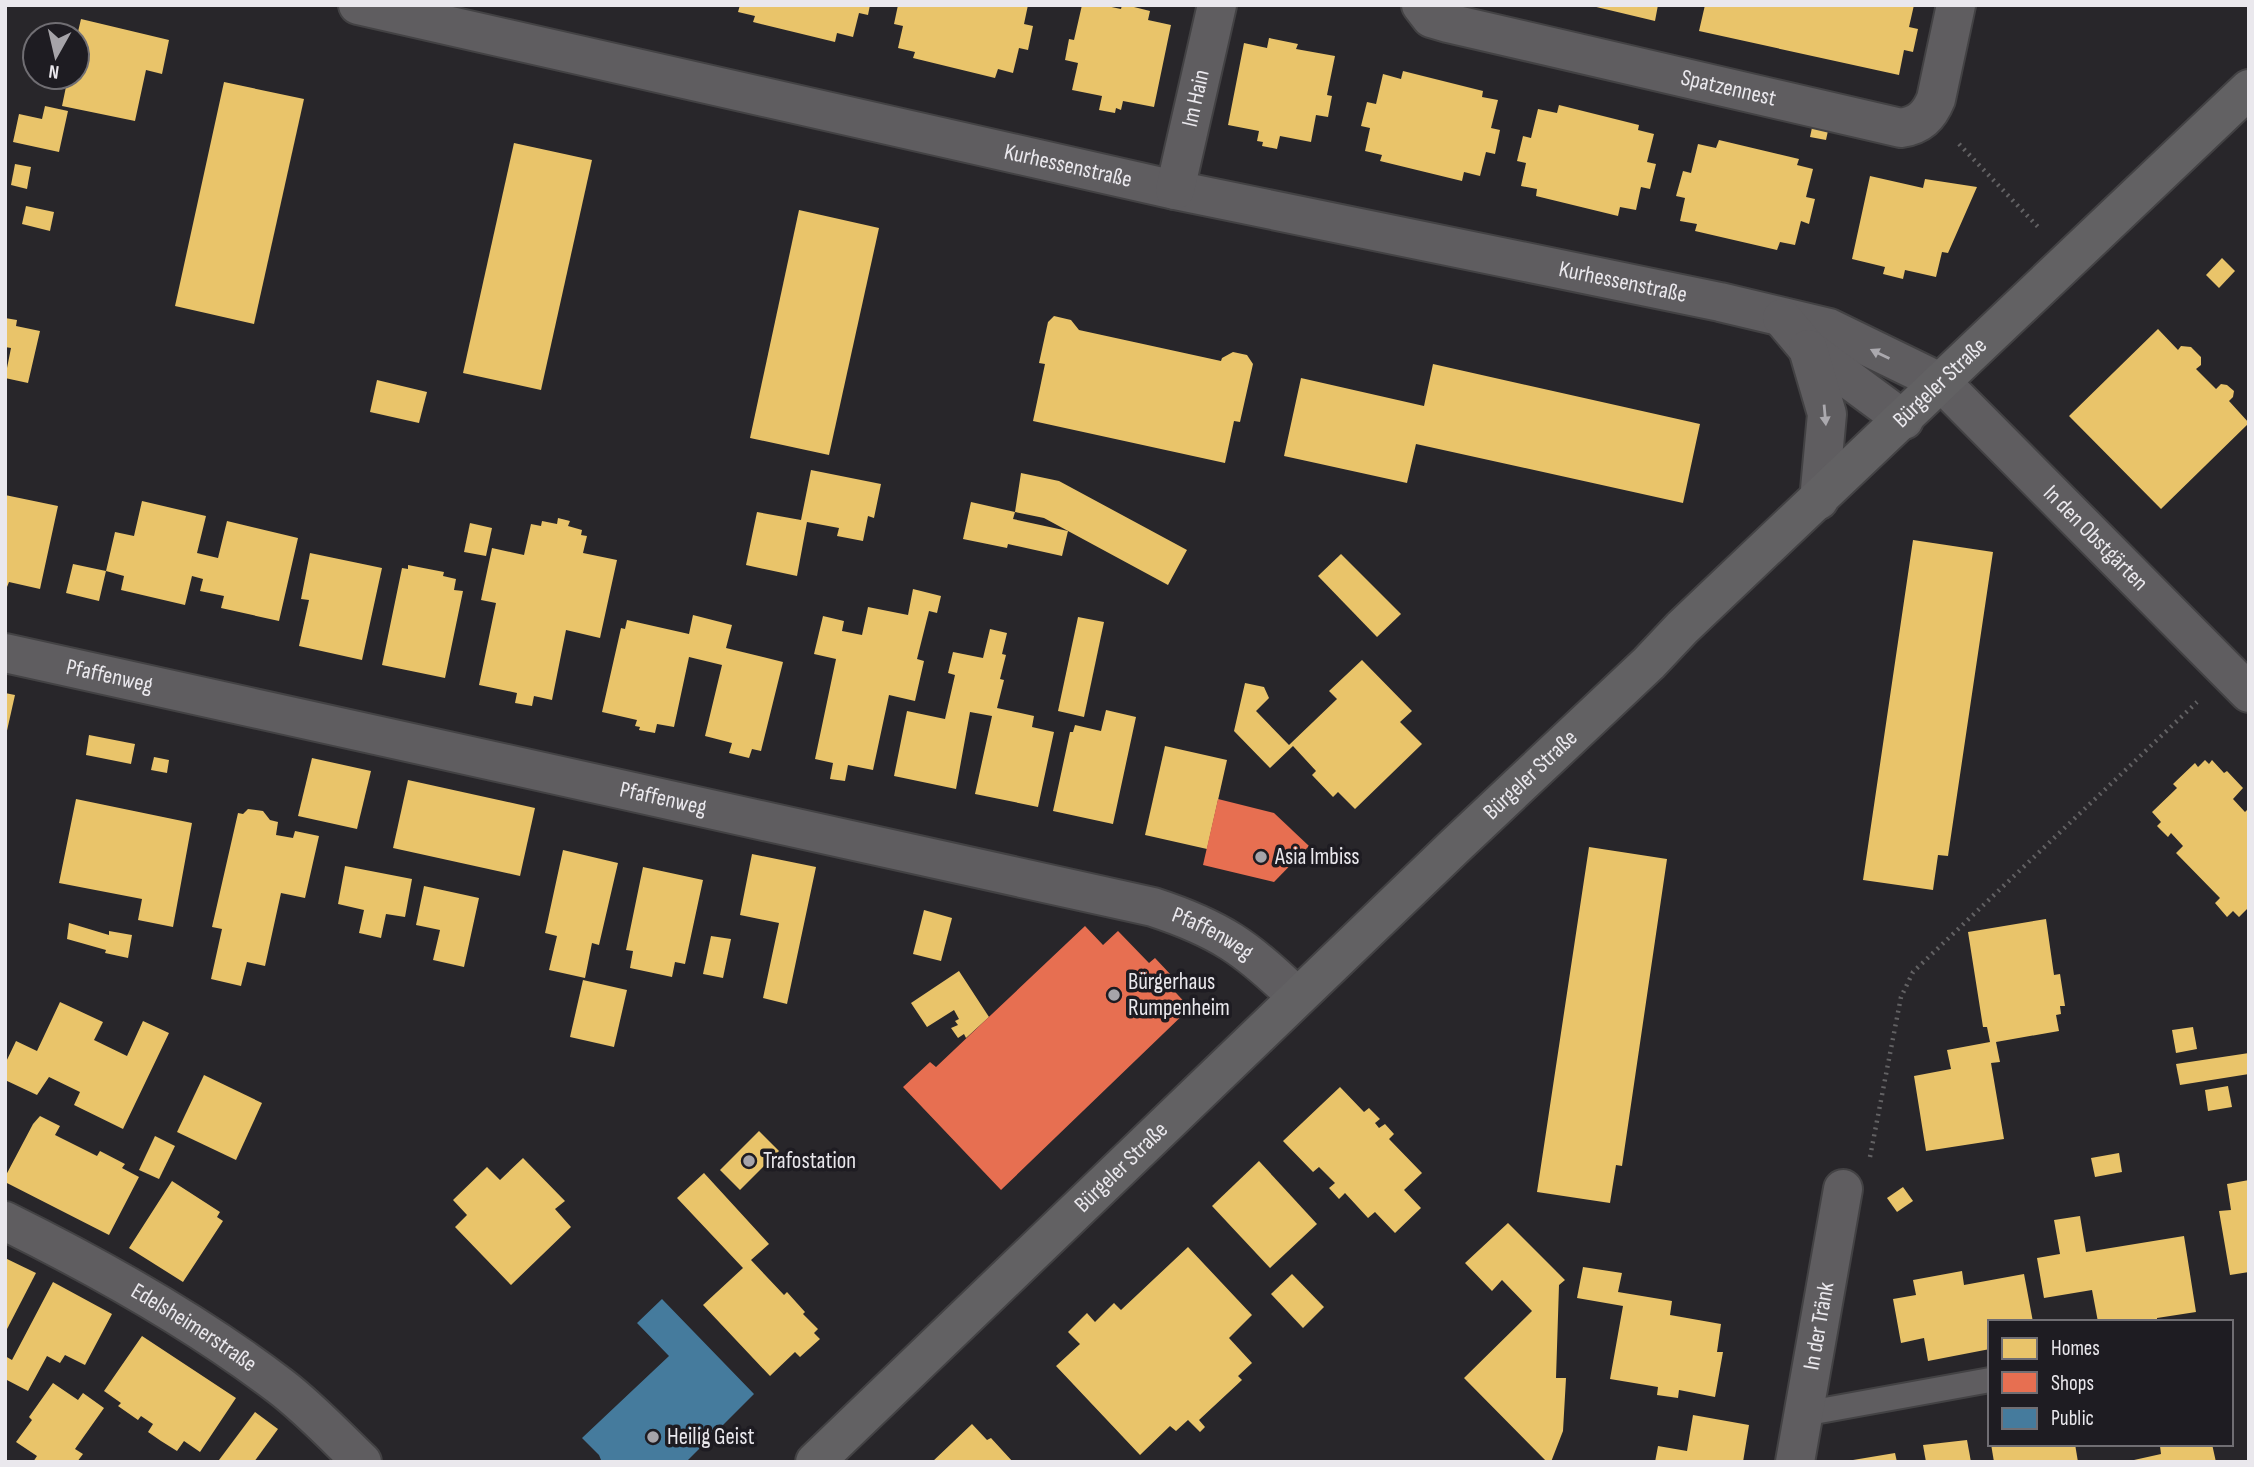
<svg xmlns="http://www.w3.org/2000/svg" width="2254" height="1467" font-family="'Sofia Sans Condensed',sans-serif">
<rect width="100%" height="100%" fill="#28262a"/>
<g fill="#e9c46a">
<polygon points="740,5 870,5 868,15 859,13 853,37 837,33 835,42 753,22 755,16 738,12"/>
<polygon points="898,5 1028,5 1024,24 1033,26 1028,50 1019,48 1013,73 998,69 995,78 913,58 915,52 898,48 903,26 894,24"/>
<polygon points="1082,5 1102,5 1121,9 1122,5 1126,5 1150,11 1148,20 1171,25 1154,107 1123,101 1121,110 1116,108 1115,113 1099,110 1102,96 1072,90 1078,63 1065,60 1069,39 1074,40"/>
<polygon points="1588,5 1658,5 1655,21"/>
<polygon points="1705,5 1914,5 1909,27 1918,29 1913,52 1904,50 1899,75 1699,31"/>
<polygon points="81,19 169,40 162,74 146,70 135,121 62,106 68,77 77,77 77,36"/>
<polygon points="1269,38 1298,44 1296,49 1335,56 1327,95 1332,96 1328,117 1316,115 1311,142 1280,136 1277,149 1262,146 1263,142 1257,141 1259,131 1228,125 1244,43 1267,48"/>
<polygon points="1403,71 1483,91 1482,97 1498,100 1491,128 1500,130 1495,154 1486,152 1480,176 1464,172 1462,181 1380,161 1382,155 1365,151 1370,128 1361,126 1367,102 1376,104 1383,74 1401,79"/>
<polygon points="224,82 304,99 254,324 175,306"/>
<polygon points="1559,105 1639,125 1638,130 1654,134 1647,162 1656,164 1650,189 1641,187 1636,210 1620,207 1618,216 1536,196 1537,189 1521,186 1526,163 1517,161 1523,136 1531,138 1538,109 1557,113"/>
<polygon points="45,106 68,111 59,152 13,142 19,114 42,119"/>
<polygon points="1813,123 1829,126 1826,140 1810,137"/>
<polygon points="1719,140 1799,159 1797,165 1813,169 1806,197 1815,199 1809,224 1801,221 1795,245 1780,242 1777,250 1695,231 1697,224 1680,221 1685,198 1676,196 1683,171 1691,173 1698,144 1716,148"/>
<polygon points="514,143 592,160 541,390 463,373"/>
<polygon points="15,164 31,167 27,189 11,185"/>
<polygon points="1870,176 1923,188 1925,179 1977,187 1948,253 1942,252 1936,277 1905,270 1903,279 1883,274 1885,267 1852,259"/>
<polygon points="26,206 54,212 50,231 22,224"/>
<polygon points="799,210 879,228 829,455 750,438"/>
<polygon points="2222,258 2235,271 2219,288 2206,275"/>
<polygon points="1054,316 1071,320 1079,330 1221,361 1222,358 1233,352 1247,355 1253,364 1240,422 1234,421 1225,463 1033,421 1045,364 1039,363 1048,322"/>
<polygon points="5,318 17,320 16,326 40,331 28,383 5,378 11,348 5,347"/>
<polygon points="2158,329 2178,350 2181,346 2191,347 2201,357 2201,365 2196,369 2216,389 2221,384 2227,385 2234,391 2233,397 2229,401 2249,423 2161,509 2069,416"/>
<polygon points="1433,364 1700,424 1683,503 1416,444 1407,483 1284,456 1301,378 1424,406"/>
<polygon points="377,380 427,392 419,423 370,412"/>
<polygon points="811,470 881,484 874,518 868,516 863,541 837,536 839,528 807,522 797,576 746,565 757,512 801,520"/>
<polygon points="1021,473 1059,481 1187,550 1168,585 1044,518 1015,512"/>
<polygon points="5,495 58,506 40,589 9,582 5,592"/>
<polygon points="142,501 206,516 197,553 218,558 227,521 298,538 279,621 221,608 224,596 200,591 203,579 192,576 185,605 121,590 124,576 106,571 99,601 66,593 73,564 106,571 115,532 134,536"/>
<polygon points="971,502 1015,512 1013,519 1068,531 1062,556 1008,544 1007,548 963,539"/>
<polygon points="558,518 570,521 568,526 582,530 581,535 587,536 583,553 617,560 600,638 566,630 552,700 534,696 532,706 515,703 517,693 479,685 496,603 481,600 492,548 524,555 531,524 541,526 542,521 557,524"/>
<polygon points="470,523 492,528 486,556 464,552"/>
<polygon points="1913,540 1993,552 1948,856 1938,855 1933,890 1863,880"/>
<polygon points="310,553 382,568 362,660 299,646 309,600 301,599"/>
<polygon points="1341,554 1401,614 1377,637 1318,576"/>
<polygon points="408,565 444,572 443,576 456,579 454,590 463,591 445,678 382,665 402,568 408,569"/>
<polygon points="913,589 941,596 937,613 929,611 917,659 924,661 915,701 889,695 873,770 848,765 845,781 830,779 833,763 815,759 836,659 814,654 823,616 844,621 842,631 862,635 868,607 908,615"/>
<polygon points="693,615 732,625 726,648 783,662 761,751 752,749 749,758 729,753 732,743 705,736 722,665 689,657 674,727 657,724 655,733 639,730 640,727 635,726 637,720 602,712 621,628 625,629 627,620 689,634"/>
<polygon points="1078,617 1104,622 1084,717 1058,711"/>
<polygon points="990,629 1007,633 1002,654 1006,655 1000,679 1004,680 997,708 1034,716 1032,727 1054,732 1038,807 975,794 992,716 970,712 956,789 894,776 907,711 945,719 955,675 948,673 953,652 983,658"/>
<polygon points="1362,660 1412,711 1400,722 1422,744 1355,809 1338,792 1333,797 1312,775 1316,771 1293,746 1270,768 1234,731 1245,683 1264,687 1269,698 1256,711 1289,745 1337,699 1329,691"/>
<polygon points="5,693 15,695 6,735 5,735"/>
<polygon points="1106,710 1136,717 1113,824 1053,811 1070,732 1073,732 1075,725 1101,731"/>
<polygon points="89,735 135,744 131,764 86,755"/>
<polygon points="1165,746 1227,760 1207,849 1145,835"/>
<polygon points="154,757 169,760 167,773 151,770"/>
<polygon points="312,758 371,771 357,829 298,816"/>
<polygon points="2205,760 2209,764 2212,760 2224,773 2227,771 2243,788 2233,799 2245,812 2249,808 2249,907 2239,917 2233,911 2227,917 2215,903 2220,898 2176,853 2183,846 2171,833 2168,837 2157,826 2161,822 2152,812 2177,788 2173,784 2195,763 2198,767"/>
<polygon points="408,780 535,808 520,876 393,848"/>
<polygon points="76,799 192,823 173,927 138,920 142,899 59,883"/>
<polygon points="248,809 263,811 270,820 278,822 276,835 293,838 295,831 319,836 305,898 281,893 265,966 247,962 241,986 211,979 222,929 212,927 238,813 243,814"/>
<polygon points="1589,847 1667,859 1622,1166 1616,1165 1610,1203 1537,1192"/>
<polygon points="563,850 618,863 599,945 592,943 585,978 549,970 557,936 545,933"/>
<polygon points="752,854 816,867 787,1004 763,998 779,923 740,915"/>
<polygon points="345,866 412,879 405,917 386,914 381,938 359,933 364,910 338,904"/>
<polygon points="643,867 703,880 685,964 675,962 672,977 630,968 633,951 626,950"/>
<polygon points="424,886 479,898 464,967 433,960 440,930 416,925"/>
<polygon points="924,910 952,918 941,961 913,954"/>
<polygon points="2046,919 2054,975 2060,974 2065,1006 2060,1006 2061,1014 2056,1015 2059,1031 1996,1042 2000,1062 1991,1063 2004,1139 1926,1151 1914,1076 1951,1069 1947,1050 1990,1042 1987,1027 1983,1027 1968,932"/>
<polygon points="69,923 109,935 109,931 132,935 128,958 105,953 106,950 67,939"/>
<polygon points="711,936 731,939 723,978 703,974"/>
<polygon points="959,971 989,1017 966,1038 964,1034 958,1038 951,1028 958,1025 955,1021 959,1019 954,1010 927,1027 911,1003"/>
<polygon points="583,980 627,990 614,1047 570,1037"/>
<polygon points="60,1002 103,1022 94,1040 127,1056 143,1021 169,1033 123,1129 74,1105 80,1092 49,1077 37,1095 5,1080 5,1064 16,1041 37,1051"/>
<polygon points="2193,1027 2197,1049 2176,1053 2172,1030"/>
<polygon points="2249,1053 2249,1074 2180,1085 2176,1064"/>
<polygon points="204,1075 262,1103 236,1160 177,1132"/>
<polygon points="2228,1086 2232,1107 2208,1111 2205,1090"/>
<polygon points="1340,1087 1364,1112 1369,1108 1380,1119 1375,1123 1379,1128 1385,1124 1394,1134 1389,1139 1422,1173 1404,1190 1421,1208 1395,1233 1375,1212 1368,1218 1345,1193 1339,1199 1329,1188 1335,1183 1319,1167 1313,1172 1283,1141"/>
<polygon points="40,1116 60,1126 55,1135 97,1156 100,1151 125,1164 122,1168 139,1177 109,1235 5,1182 5,1177 33,1124"/>
<polygon points="759,1131 779,1151 740,1190 720,1170"/>
<polygon points="155,1136 175,1146 159,1179 139,1170"/>
<polygon points="2119,1153 2122,1172 2095,1177 2091,1158"/>
<polygon points="523,1158 565,1201 555,1209 571,1227 511,1285 455,1227 467,1215 453,1200 487,1167 500,1180"/>
<polygon points="1259,1161 1317,1224 1270,1268 1212,1206"/>
<polygon points="704,1173 769,1244 751,1260 784,1295 787,1292 805,1312 803,1314 818,1329 814,1333 820,1339 800,1357 795,1352 770,1376 703,1305 743,1268 677,1198"/>
<polygon points="2249,1180 2249,1272 2230,1275 2219,1211 2231,1210 2227,1184"/>
<polygon points="172,1181 220,1212 217,1217 223,1221 183,1282 129,1248"/>
<polygon points="1903,1187 1913,1201 1897,1212 1887,1198"/>
<polygon points="2080,1216 2086,1252 2184,1236 2196,1312 2157,1318 2157,1322 2098,1322 2092,1290 2044,1298 2037,1258 2060,1254 2054,1220"/>
<polygon points="1508,1223 1565,1280 1559,1285 1556,1378 1566,1378 1563,1431 1551,1462 1547,1462 1464,1378 1532,1311 1502,1280 1492,1291 1465,1263"/>
<polygon points="1188,1247 1252,1315 1229,1338 1252,1363 1238,1376 1242,1380 1199,1420 1205,1427 1200,1432 1188,1420 1176,1431 1170,1426 1140,1455 1056,1366 1080,1344 1068,1332 1087,1313 1095,1322 1114,1303 1121,1310"/>
<polygon points="5,1258 36,1273 5,1333"/>
<polygon points="1583,1267 1622,1273 1618,1292 1672,1301 1670,1315 1721,1324 1717,1352 1723,1352 1715,1397 1679,1390 1678,1398 1657,1395 1658,1387 1610,1379 1623,1306 1577,1298"/>
<polygon points="1962,1271 1964,1285 2024,1274 2033,1322 1990,1322 1990,1349 1928,1361 1924,1338 1901,1343 1893,1299 1916,1295 1913,1280"/>
<polygon points="1292,1274 1324,1307 1303,1328 1271,1294"/>
<polygon points="53,1282 112,1314 85,1365 65,1355 60,1363 47,1356 28,1391 5,1379 5,1356 12,1360"/>
<polygon points="142,1336 236,1398 200,1452 184,1441 177,1451 161,1441 148,1432 153,1424 141,1416 138,1420 118,1406 121,1403 104,1391"/>
<polygon points="53,1383 78,1400 83,1393 104,1408 75,1449 83,1454 77,1462 33,1462 37,1456 16,1442 32,1420 29,1417"/>
<polygon points="255,1412 278,1429 254,1462 220,1462 219,1460"/>
<polygon points="1693,1415 1749,1425 1743,1462 1655,1462 1658,1446 1687,1451"/>
<polygon points="972,1424 987,1440 991,1438 1013,1462 932,1462"/>
<polygon points="1967,1440 1971,1462 1926,1462 1923,1445"/>
<polygon points="1991,1444 2075,1444 2078,1462 1994,1462"/>
<polygon points="2170,1444 2212,1444 2216,1462 2125,1462 2161,1454 2160,1446"/>
<polygon points="1895,1453 1897,1462 1853,1462 1853,1460"/>
</g>
<g fill="#e76f51">
<polygon points="1218,799 1274,813 1309,846 1274,882 1203,865"/>
<polygon points="1085,926 1103,945 1118,931 1149,963 1155,958 1171,975 1165,981 1190,1008 1001,1190 903,1087 930,1062 936,1067"/>
</g>
<polygon fill="#457b9d" points="662,1299 754,1394 686,1462 599,1462 601,1460 599,1455 582,1438 669,1356 637,1323"/>
<g fill="none" stroke-linecap="round" stroke-linejoin="round">
<defs>
<polyline id="lane" points="1803,1414 1990,1380"/>
<g id="street">
<path id="s1" d="M358 5 1175 190 1720 302 1829 328 1942 383 2249 693"/>
<path id="s2" d="M1421 5 1431 18 1448 23 1901 128C1920 125 1929 116 1936 99L1956 5"/>
<path id="s3" d="M1175 190 1217 5"/>
<polyline points="1782,318 1808,349 1904,420"/>
<polyline points="1808,349 1827,414 1819,500"/>
<path id="s4" d="M5 653 1153 907C1220 929 1247 948 1297 997"/>
<path id="s5" d="M5 1221C100 1268 195 1321 280 1386 309 1408 335 1436 362 1462"/>
<path id="s6" d="M1795 1462 1843 1189"/>
</g>
<g id="secondary">
<path id="s7" d="M815 1462 1455 846 1649 663 1682 628 2249 89"/>
</g>
</defs>
<use href="#lane" stroke="#434244" stroke-width="28"/>
<use href="#street" stroke="#434244" stroke-width="42"/>
<use href="#secondary" stroke="#434244" stroke-width="42"/>
<g stroke="#636264" stroke-width="4.5" stroke-dasharray="2 5" stroke-linecap="butt">
<polyline points="1959,144 2040,229"/>
<polyline points="1870,1157 1901,997 1913,972 2197,702"/>
</g>
<use href="#lane" stroke="#5f5d60" stroke-width="24"/>
<use href="#street" stroke="#5f5d60" stroke-width="38"/>
<use href="#secondary" stroke="#626163" stroke-width="38"/>
</g>
<defs><path id="oneway-solid" d="M-6-.8H1V-3.2L6.5 0L1 3.2V.8H-6Z" transform="scale(1.75)"/></defs>
<g fill="#aba9ae">
<use href="#oneway-solid" transform="translate(1880 354) rotate(-154)"/>
<use href="#oneway-solid" transform="translate(1825 415) rotate(85)"/>
</g>
<g fill="#a6a4a9" stroke="#1e1c22" stroke-width="2.5">
<circle cx="1261" cy="857" r="7"/>
<circle cx="1114" cy="995" r="7"/>
<circle cx="749" cy="1161" r="7"/>
<circle cx="653" cy="1437" r="7"/>
</g>
<g text-anchor="middle" dominant-baseline="central" stroke-width="7" stroke-linejoin="round" paint-order="stroke">
<g font-size="23" fill="#eae8ed" stroke="#1e1c22">
<text stroke="none"><textPath href="#s2" startOffset="322">Spatzennest</textPath></text>
<text stroke="none"><textPath href="#s3" startOffset="94">Im Hain</textPath></text>
<text stroke="none"><textPath href="#s1" startOffset="728">Kurhessenstraße</textPath></text>
<text stroke="none"><textPath href="#s1" startOffset="1295">Kurhessenstraße</textPath></text>
<text stroke="none"><textPath href="#s7" startOffset="1559">Bürgeler Straße</textPath></text>
<text stroke="none"><textPath href="#s1" startOffset="1850">In den Obstgärten</textPath></text>
<text stroke="none"><textPath href="#s4" startOffset="107">Pfaffenweg</textPath></text>
<text stroke="none"><textPath href="#s7" startOffset="992">Bürgeler Straße</textPath></text>
<text stroke="none"><textPath href="#s4" startOffset="674">Pfaffenweg</textPath></text>
<text stroke="none"><textPath href="#s4" startOffset="1241">Pfaffenweg</textPath></text>
<text stroke="none"><textPath href="#s7" startOffset="425">Bürgeler Straße</textPath></text>
<text stroke="none"><textPath href="#s6" startOffset="138">In der Tränk</textPath></text>
<text stroke="none"><textPath href="#s5" startOffset="217">Edelsheimerstraße</textPath></text>
</g>
<g font-size="23" fill="#eae8ed" stroke="#1e1c22" text-anchor="start">
<text x="1275" y="857">Asia Imbiss</text>
<text x="1128" y="982">Bürgerhaus<tspan x="1128" dy="26">Rumpenheim</tspan></text>
<text x="763" y="1161">Trafostation</text>
<text x="667" y="1437">Heilig Geist</text>
</g>
</g>
<rect width="2254" height="1467" fill="none" stroke="#eae8ed" stroke-width="14"/>
<rect x="1988" y="1320" width="245" height="126" fill="#1e1c22" stroke="#706e73" stroke-width="2"/>
<rect x="2002" y="1338" width="35" height="21" fill="#e9c46a" stroke="#706e73" stroke-width="2"/>
<text x="2051" y="1355" font-size="21" fill="#eae8ed">Homes</text>
<rect x="2002" y="1372" width="35" height="21" fill="#e76f51" stroke="#706e73" stroke-width="2"/>
<text x="2051" y="1390" font-size="21" fill="#eae8ed">Shops</text>
<rect x="2002" y="1408" width="35" height="21" fill="#457b9d" stroke="#706e73" stroke-width="2"/>
<text x="2051" y="1425" font-size="21" fill="#eae8ed">Public</text>
<g transform="translate(56 56) rotate(188)"><circle r="33" fill="#1e1c22" stroke="#706e73" stroke-width="2"/>
<path d="M0-5L12 26L0 18L-12 26Z" fill="#a6a4a9"/>
<text y="-10" font-size="19" font-weight="bold" text-anchor="middle" fill="#eae8ed">N</text>
</g>
</svg>
